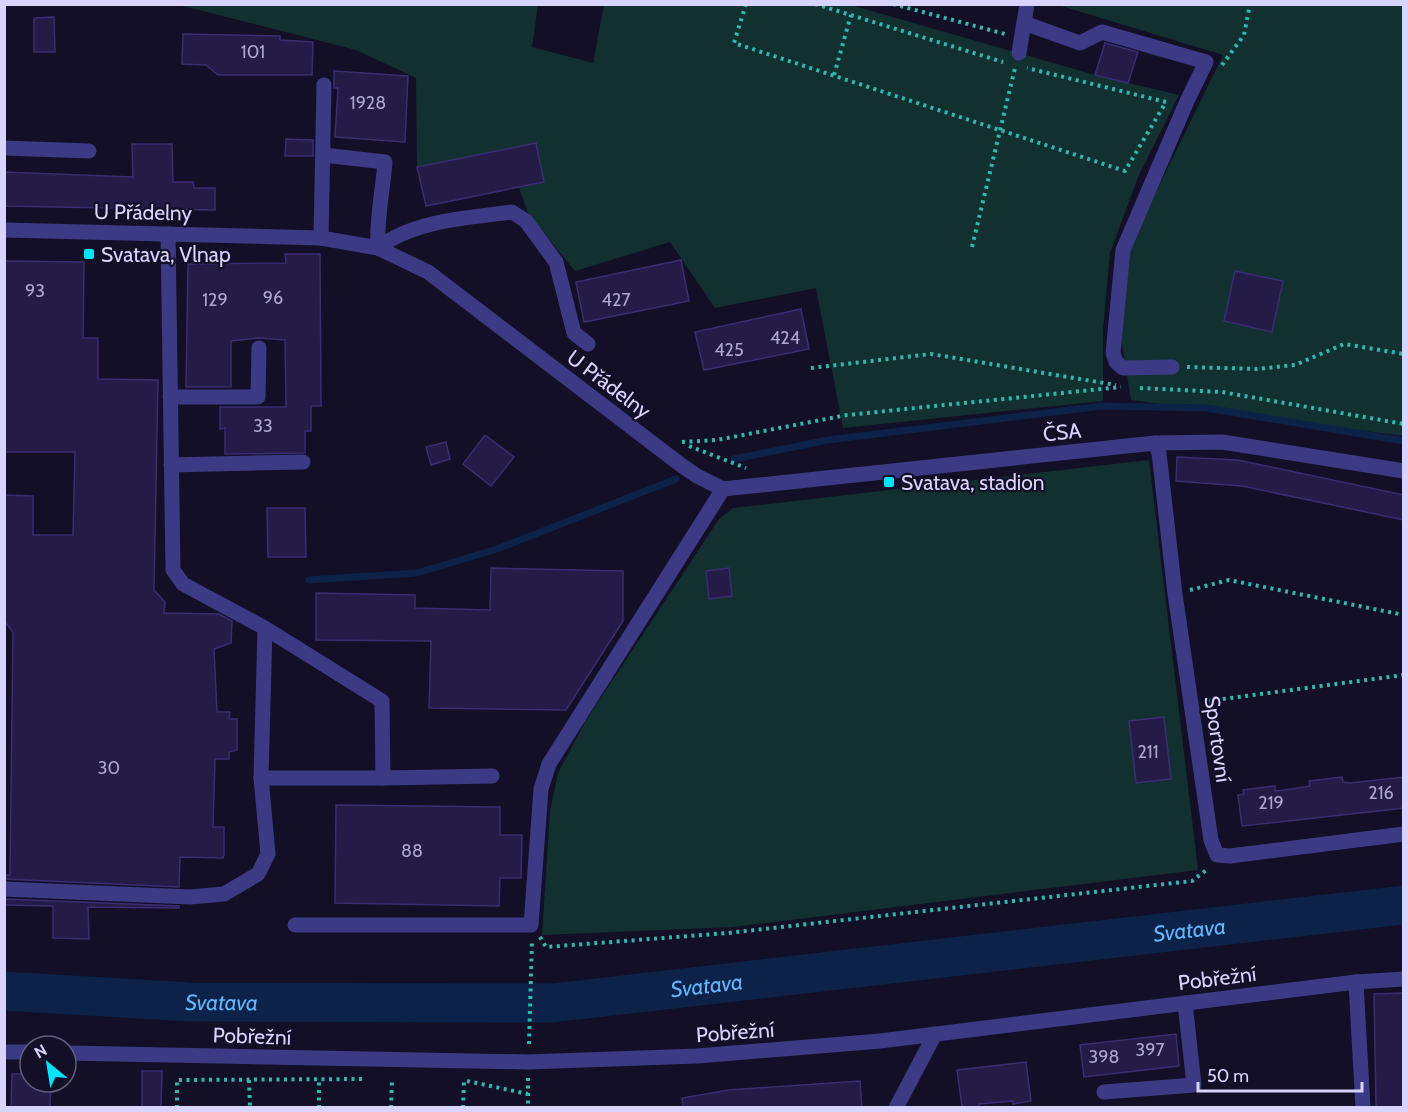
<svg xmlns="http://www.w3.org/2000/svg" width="1408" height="1112" font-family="Cabin,sans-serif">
<rect width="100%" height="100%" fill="#130f26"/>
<g fill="#12302f">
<polygon points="179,5 538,5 532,47 593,63 604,5 851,5 1095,75 1179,95 1138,177 1110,253 1103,330 1103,401 843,428 816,288 715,308 670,242 575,271 528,213 519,188 544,182 536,143 417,167 416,78 356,50"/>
<polygon points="1058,5 1403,5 1403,436 1131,400 1121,337 1130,245 1223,55"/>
<polygon points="1149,460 1198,870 733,927 542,935 550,811 558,773 585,722 719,519 733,508"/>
</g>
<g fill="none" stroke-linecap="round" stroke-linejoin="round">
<g stroke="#0c2248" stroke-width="7">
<polyline points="734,459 828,440 1102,406 1207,408 1404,441"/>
<polyline points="309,580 417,573 497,549 676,479"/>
</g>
<path stroke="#0c2248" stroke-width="39" id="s1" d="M4 991 189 1002 552 1003 1404 905"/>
</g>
<g fill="#241b47" stroke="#3b2d73" stroke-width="1.5">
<polygon points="54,17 55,52 34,52 34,18"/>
<polygon points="183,34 280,36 280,40 313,42 312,75 218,75 206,65 182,64"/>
<polygon points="1105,43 1138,52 1128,83 1095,75"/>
<polygon points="334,71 408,76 405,142 335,137 338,88 334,88"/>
<polygon points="286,139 313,140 313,156 285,156"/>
<polygon points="536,143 544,182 426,206 417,167"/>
<polygon points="132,144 172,144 173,182 193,182 194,188 215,188 215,210 4,206 4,172 133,177"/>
<polygon points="285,254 320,254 321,406 311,406 311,431 305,431 305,453 225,454 225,428 220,429 220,407 286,407 285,340 259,338 231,341 231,387 186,387 188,264 286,263"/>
<polygon points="681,260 689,301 584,322 576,282"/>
<polygon points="4,261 84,262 83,338 98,338 98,379 158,380 154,590 165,602 164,613 219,614 232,621 231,643 214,649 217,712 230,712 229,719 237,719 237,750 229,752 229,759 215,759 213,827 224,827 224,855 223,858 180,857 179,887 4,879 4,875 10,875 13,632 4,621 4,495 33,496 33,535 73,535 75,452 4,452"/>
<polygon points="1235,271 1283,281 1272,332 1224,321"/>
<polygon points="801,309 809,349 704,370 695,332"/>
<polygon points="485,435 514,457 491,486 463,464"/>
<polygon points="446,442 450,459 431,465 426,447"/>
<polygon points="1177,457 1238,460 1404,495 1404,520 1242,486 1176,481"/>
<polygon points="267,508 305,508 306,557 268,557"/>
<polygon points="491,568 623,571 623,621 566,710 429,708 431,641 316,640 316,593 415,595 415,608 490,610"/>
<polygon points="729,568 732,596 709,599 706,571"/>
<polygon points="1164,717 1171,779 1136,783 1129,721"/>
<polygon points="1342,777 1343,782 1350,783 1404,777 1404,808 1242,826 1238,795 1244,794 1243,790 1275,786 1275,791 1292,789 1310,786 1309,781"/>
<polygon points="336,805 500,807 500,835 522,835 521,878 500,878 499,906 335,903"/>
<polygon points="4,899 179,906 179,908 88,907 89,939 53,938 53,906 4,905"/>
<polygon points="1403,993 1404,1107 1376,1107 1374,994"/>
<polygon points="1176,1034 1179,1066 1084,1077 1080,1045"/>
<polygon points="1026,1062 1031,1101 1013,1104 1013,1101 979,1104 980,1107 962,1107 957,1070"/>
<polygon points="142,1071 162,1071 161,1107 142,1107"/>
<polygon points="12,1074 30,1074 30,1082 51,1082 50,1107 11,1107"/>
<polygon points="860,1081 862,1107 683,1107 682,1098 729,1090"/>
</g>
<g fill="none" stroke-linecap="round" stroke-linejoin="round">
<g stroke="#2fb8b0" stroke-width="4" stroke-dasharray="3 4.5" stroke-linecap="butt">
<polyline points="746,4 734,43 1125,171 1166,102 1027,68"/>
<polyline points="815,4 1003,62"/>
<polyline points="893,4 1005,34"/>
<polyline points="1222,65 1244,35 1250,4"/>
<polyline points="834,75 851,15"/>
<polyline points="972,247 1015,68"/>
<polyline points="1187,367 1257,369 1295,365 1344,344 1404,354"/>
<polyline points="811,368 931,354 1116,385"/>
<polyline points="1140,388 1222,392 1404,424"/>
<polyline points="682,442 717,440 847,415 1121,387"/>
<polyline points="689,446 746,468"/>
<polyline points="1190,590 1229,580 1404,615"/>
<polyline points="1208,701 1404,675"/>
<polyline points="540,937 546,947 728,933 1192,881 1209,868"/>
<polyline points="529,1044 532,940"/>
<polyline points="528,1078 528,1108"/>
<polyline points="249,1080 250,1108"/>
<polyline points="467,1081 528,1094"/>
<polyline points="177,1108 177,1080 363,1079"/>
<polyline points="319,1108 319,1080"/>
<polyline points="391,1108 392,1079"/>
<polyline points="463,1108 464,1080"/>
</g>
<g stroke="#3d3a85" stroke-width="15">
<polyline points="1024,23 1080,43 1102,32 1206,62 1187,101 1123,250 1113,353 1116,362 1123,368 1172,367"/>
<polyline points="1019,53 1027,4"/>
<polyline points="4,148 89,151"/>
<path d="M323 155 385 162C383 190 376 220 378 248"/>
<polyline points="4,230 321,238 378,248 428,272 681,465 697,476 723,489 1155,443 1222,442 1404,471"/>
<polyline points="168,234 173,570 183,584 265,628 382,701 383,778 261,778 265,628"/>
<polyline points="321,238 324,85"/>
<path d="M378 248C414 220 468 218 512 212L526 221 556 262 574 333 588 344"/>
<polyline points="170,397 258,397 259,348"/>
<polyline points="1155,443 1159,453 1175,594 1211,840 1217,855 1230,856 1404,834"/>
<polyline points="171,465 303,462"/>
<polyline points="383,778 492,776"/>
<polyline points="4,889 190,897 224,894 258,874 268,854 261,778"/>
<polyline points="295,925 531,925 541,789 549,764 723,489"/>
<polyline points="1356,982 1363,1108"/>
<polyline points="4,1052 30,1052"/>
<polyline points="66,1053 528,1062 697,1056 880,1041 1356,982 1404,979"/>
<polyline points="1104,1092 1194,1085 1185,1003"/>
<polyline points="896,1108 935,1034"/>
</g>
</g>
<g fill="#00e5ff" stroke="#130f26" stroke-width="2">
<rect x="83" y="248" width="12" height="12" rx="3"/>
<rect x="883" y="476" width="12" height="12" rx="3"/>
</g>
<g text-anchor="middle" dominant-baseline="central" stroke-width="4.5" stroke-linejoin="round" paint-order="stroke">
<g font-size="18" fill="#aca6d1">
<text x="253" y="52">101</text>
<text x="368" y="103">1928</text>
<text x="35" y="291">93</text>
<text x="273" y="298">96</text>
<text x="215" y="300">129</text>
<text x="616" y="300">427</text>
<text x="785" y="338">424</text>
<text x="729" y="350">425</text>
<text x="263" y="426">33</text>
<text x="1148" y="752">211</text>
<text x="109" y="768">30</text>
<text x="1381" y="793">216</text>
<text x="1271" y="803">219</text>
<text x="412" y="851">88</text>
<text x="1150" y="1050">397</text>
<text x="1104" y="1057">398</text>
</g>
<g font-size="21" fill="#d9d4ff" stroke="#130f26">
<text transform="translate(143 212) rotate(1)">U Přádelny</text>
<text transform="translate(609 384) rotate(37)">U Přádelny</text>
<text transform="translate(1062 432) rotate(-6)">ČSA</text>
<text transform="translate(1218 739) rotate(82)">Sportovní</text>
<text transform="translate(1217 978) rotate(-7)">Pobřežní</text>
<text transform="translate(735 1032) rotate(-4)">Pobřežní</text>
<text transform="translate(252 1036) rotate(2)">Pobřežní</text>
</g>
<g font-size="21" fill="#d9d4ff" stroke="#130f26" text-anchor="start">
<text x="101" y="254">Svatava, Vlnap</text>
<text x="901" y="482">Svatava, stadion</text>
</g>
<g font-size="22" font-style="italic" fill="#62b6ff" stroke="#130f26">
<text stroke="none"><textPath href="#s1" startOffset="1190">Svatava</textPath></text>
<text stroke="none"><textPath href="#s1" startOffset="704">Svatava</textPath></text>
<text stroke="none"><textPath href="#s1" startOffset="218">Svatava</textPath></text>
</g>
</g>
<rect width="1408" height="1112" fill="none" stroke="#d9d4ff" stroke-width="12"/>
<g transform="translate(48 1064) rotate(330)"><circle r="28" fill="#130f26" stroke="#625e7d" stroke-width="1.5"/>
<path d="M0-4.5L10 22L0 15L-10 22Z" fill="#00e5ff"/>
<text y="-9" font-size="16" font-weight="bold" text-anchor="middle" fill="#d9d4ff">N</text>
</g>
<path d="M1198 1082v9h164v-9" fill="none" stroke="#d9d4ff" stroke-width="3"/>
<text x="1207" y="1082" font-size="18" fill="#d9d4ff" stroke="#130f26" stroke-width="4.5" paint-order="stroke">50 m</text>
</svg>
